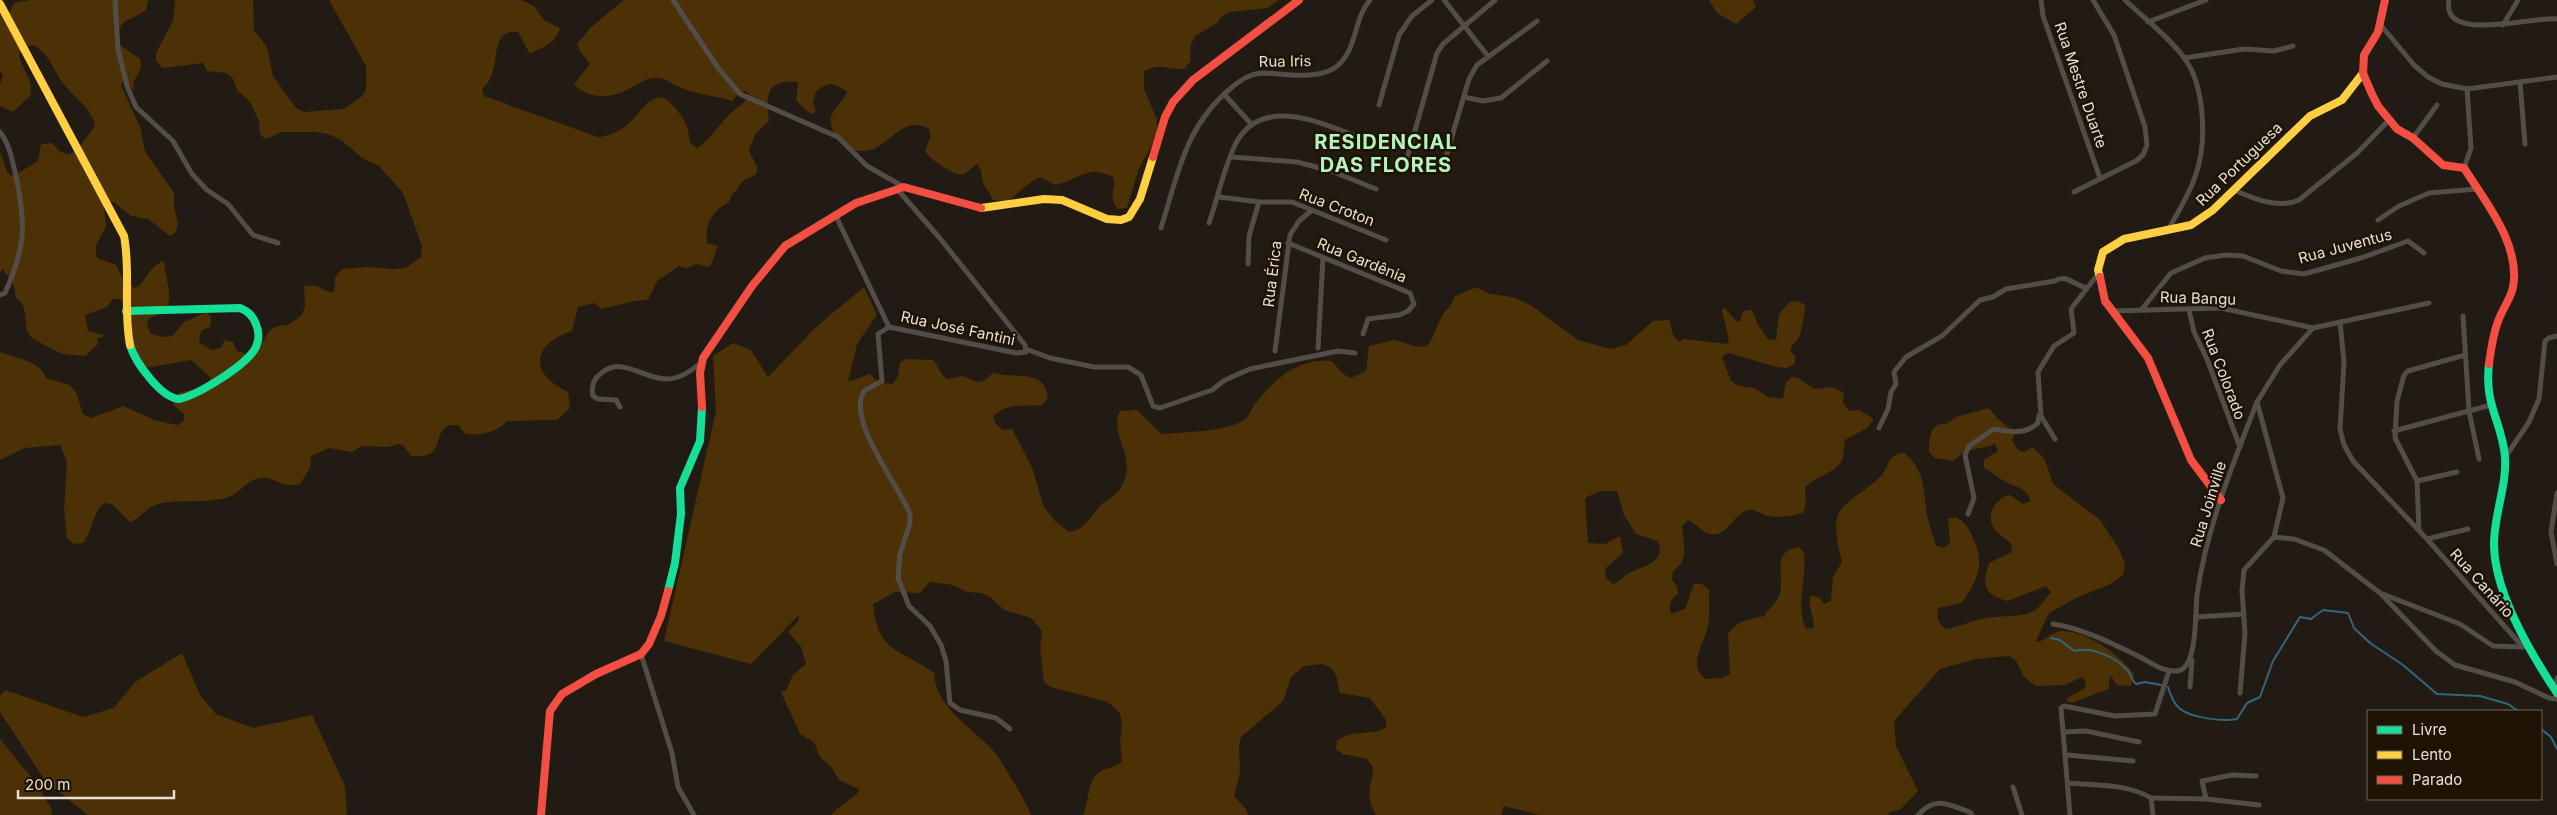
<svg xmlns="http://www.w3.org/2000/svg" width="2557" height="815" font-family="Inter,sans-serif">
<rect width="100%" height="100%" fill="#221b13"/>
<g fill="#4c3006" fill-rule="evenodd">
<path d="M30 0H148L146 10C127 24 118 16 118 44L140 59 141 68 133 83 135 90 123 82 121 85 140 127 145 151 174 193V205L178 224 175 233 170 236 148 219 131 216 114 202H109L104 208 106 227 96 245V256L99 259 115 264 124 280 134 288C146 285 146 267 164 261 166 287 181 310 149 318L147 326 151 334 162 337 172 336 184 322 207 312 211 319 210 327 201 331 199 342 211 350 221 348 225 340 233 342 237 351 247 354 259 348 270 330 277 326 288 325 302 315 305 307 304 286H317L329 292H334L335 278 342 269 366 267 394 269 406 268 421 257 422 246 403 193 379 166 362 158 341 140 328 134 316 132H281L269 138H264L260 134 259 121 250 102 237 90 233 79 226 73 207 71 203 63 163 68 156 61V53L173 21 175 0H253L254 30 267 47 273 76 296 108 304 112 343 109 360 98 366 91V66L329 0H521L534 6 545 21 560 28C555 45 544 46 530 54L518 32C485 29 505 71 482 89L484 96 598 137C610 136 621 131 630 122 643 110 656 83 675 108 686 121 688 125 690 143L697 148C711 139 718 125 730 114 738 107 745 104 749 94L745 91 738 94 732 101C710 94 693 95 673 84 667 81 663 77 655 78 644 78 637 85 627 90 610 99 587 99 574 84L590 64 580 51 577 44 590 28 624 0H1279L1267 8 1230 12 1222 16 1217 23 1195 36 1191 44 1190 62 1184 69C1167 70 1161 62 1144 71V89L1157 119V136L1139 168 1127 208 1118 209C1111 200 1111 194 1115 184L1113 177C1087 164 1079 180 1055 185L1040 177C1028 183 1019 192 1009 201L992 200C991 193 987 191 984 185 981 177 983 171 977 164L964 174H956C947 169 930 160 925 151L931 136 929 129C902 113 889 150 864 151 847 152 828 134 831 117 834 107 844 101 847 92 833 82 830 82 816 91L813 102 816 111 812 114 804 109 796 100 798 82C765 79 766 95 769 121L756 133 749 149C750 158 762 167 755 175 752 177 748 178 744 180 738 184 739 190 732 194L729 202C711 212 705 223 707 243L718 246 710 267 696 264 687 268 679 266 657 281 648 300 635 301 601 309 594 303 578 307 572 331C532 344 528 374 568 392L570 408 557 420 507 421C498 432 479 436 465 434L458 425C432 423 444 450 427 455 423 457 416 456 411 456L404 446 399 444 388 447 362 446 352 452 329 448 311 456 310 468 300 484C279 489 274 474 256 479 247 481 240 492 231 496 208 505 181 498 158 504 145 507 141 519 130 522L112 504 104 503C92 513 93 530 83 543L74 544 67 538 64 511 67 462 60 445 25 448 0 460V352C15 358 41 361 46 378L70 385 76 392 83 414 91 418 123 406 157 421 178 425 184 421V414L173 405 174 396C184 387 208 394 210 377L191 360 145 368 138 366 124 304 120 299H113L107 307 85 315 88 331 105 335 97 339 98 344 85 356 62 354 33 339 27 331 25 313 23 305 16 297 12 278 4 272V269L0 272V151L7 172 11 175H15L38 161 41 144 52 143 61 152 70 155 80 146 95 126C93 109 72 96 62 82 54 70 48 53 34 45L26 46 19 54C21 69 35 80 30 96L13 112 0 106V84L3 76 0 71V14L10 12 14 3Z"/>
<polygon points="1709,0 1753,0 1756,7 1736,24 1717,13"/>
<path d="M864 287 877 315 857 344 848 382 870 374 878 382 892 384 898 376 900 362 906 359 933 360C939 367 940 374 947 379L963 376 978 382 985 380 993 373C1015 379 1045 368 1048 398L1042 405C1025 407 1005 402 993 417L996 424 1003 430 1012 429 1032 467 1044 507 1055 521 1069 532C1086 530 1089 517 1100 506 1106 499 1115 497 1120 489 1140 458 1108 436 1120 411L1137 410 1161 434C1182 432 1230 432 1245 419 1249 416 1252 408 1255 404 1276 378 1297 358 1332 361L1343 374 1351 378 1366 371 1369 346 1394 340 1418 347 1427 346C1435 336 1437 323 1444 313 1448 308 1453 304 1454 297L1476 287 1489 294 1513 297 1532 306 1578 340 1611 349 1626 345 1653 321 1669 320 1673 335 1679 342 1683 339 1727 344 1729 340 1722 311 1724 307 1736 321 1740 322 1743 311 1752 310 1758 325 1768 339 1776 340 1779 314 1790 302 1798 301 1805 305C1805 311 1802 331 1799 337 1796 342 1793 343 1790 350L1795 356V364L1786 368 1777 367 1728 353 1722 357 1731 381 1738 386 1754 388 1768 397 1783 399 1786 382 1792 377 1800 379 1814 389 1832 387 1844 393 1843 402 1849 411 1859 410 1874 419 1867 428 1845 440C1844 445 1844 451 1843 456 1840 474 1814 475 1805 488L1806 504 1803 513C1791 516 1780 518 1768 516 1762 515 1756 509 1750 510 1733 511 1728 541 1707 533 1700 530 1695 523 1688 520L1682 526C1683 543 1690 560 1673 571L1672 580 1677 586 1678 594C1670 600 1668 604 1671 614L1685 609 1694 584H1702L1709 590C1709 601 1710 615 1708 625 1705 644 1687 663 1705 679L1722 678 1730 674 1728 633 1740 622 1764 616C1769 609 1778 601 1780 593 1785 575 1770 551 1799 547L1804 553C1807 579 1795 605 1806 629L1814 628C1814 616 1808 607 1810 596L1819 597 1824 604 1831 601 1833 577 1842 562C1839 550 1832 525 1839 513 1848 497 1874 487 1884 472 1890 461 1890 454 1904 453 1926 470 1923 491 1927 515 1929 525 1933 535 1936 546L1944 548 1950 543 1948 519 1956 517C1965 522 1969 528 1973 538 1986 566 1977 579 1962 603L1938 608C1936 617 1938 622 1945 629 1960 627 1973 620 1987 618 2002 615 2018 618 2032 612 2040 608 2045 599 2051 592L2046 586 2007 601C1985 594 1981 587 1989 563L2012 552 2011 544C2006 538 1997 534 1993 527 1986 513 1996 498 2010 495L2023 504 2031 501C2026 487 2017 488 2006 482 1998 478 1992 472 1984 468V460L1998 451 1995 443 1991 446 1965 451 1953 461 1935 458 1929 452C1929 440 1930 421 1946 424L1956 417 1989 408 2000 421 2015 432 2012 440 2018 450 2024 452 2033 447 2045 460 2053 484 2100 520 2119 549 2125 564 2123 575 2109 585 2078 597 2049 613 2036 641 2039 642C2046 638 2054 632 2061 631 2086 630 2120 655 2134 674L2131 686 2117 685 2111 676 2109 679V689L2074 702H2068L2066 699 2085 688 2086 681 2082 677 2065 685 2036 686 2024 677 2016 661 2009 656 1976 659 1940 669 1894 721 1896 746 1918 791 1901 809 1890 812 1888 815H1540L1504 806 1501 815H1376C1364 793 1372 789 1373 767L1367 759 1343 754 1336 749 1337 741C1353 729 1369 736 1386 728V720L1370 698 1340 693 1336 675 1331 668 1322 664 1304 666 1291 677 1283 701 1241 737 1239 745 1240 772 1234 796 1246 809 1248 815H1083C1089 801 1087 784 1097 774 1105 767 1114 769 1122 761L1120 742 1122 725 1120 714 1114 707 1107 702 1051 687 1044 682 1040 648 1042 631 1031 618 1004 610 990 597 981 593 967 592 953 585 930 582 920 593 895 592 873 604C878 655 901 648 934 673 935 708 975 729 996 754 1005 767 1026 801 1031 815H831C839 805 851 801 860 790L839 780 832 768 820 757 814 742 800 734 781 692 786 690 793 675 806 664 801 647 788 632 799 620V615L751 664 664 641 716 411 713 356 733 343 751 350 768 377 817 326ZM1600 491H1617L1624 515 1636 534 1658 541C1667 562 1643 566 1629 573 1622 577 1620 582 1613 584L1606 578 1605 569 1623 553 1620 536 1605 544 1588 543 1585 498Z"/>
<polygon points="182,653 200,695 216,714 253,728 312,715 345,786 347,815 88,815 46,782 0,712 0,696 5,690 83,717 114,708 135,682"/>
<polygon points="0,739 36,783 51,808 52,815 0,815"/>
</g>
<g fill="none" stroke-linecap="round" stroke-linejoin="round">
<g stroke="#31677e" stroke-width="2">
<path d="M2051 638 2060 640 2074 651C2092 646 2116 657 2128 671 2131 675 2132 681 2136 684L2145 682 2161 685"/>
<path d="M2168 687C2170 694 2174 703 2179 708 2190 718 2224 722 2237 719L2247 703 2260 697 2273 661 2300 617 2311 619 2323 610 2348 613 2354 628 2370 643 2403 665 2437 694 2480 696 2508 704 2518 711"/>
<polyline points="2541,729 2551,737 2557,749"/>
</g>
<g stroke="#524d47" stroke-width="5">
<polyline points="115,0 118,49 127,86 136,107 173,141 192,174 207,190 228,204 253,235 278,243"/>
<polyline points="673,0 718,68 740,94 838,137 867,166 904,187"/>
<polyline points="1444,0 1487,55"/>
<polyline points="2041,0 2043,16 2100,178"/>
<path d="M2125 0C2145 19 2169 37 2185 59 2205 87 2207 142 2196 174 2190 193 2179 211 2169 228"/>
<path d="M2449 0C2440 45 2537 15 2557 19"/>
<polyline points="2148,22 2206,0"/>
<polyline points="2379,23 2414,65 2428,77 2442,84 2467,89 2557,77"/>
<polyline points="2503,25 2518,0"/>
<polyline points="2184,58 2244,49 2274,51 2293,46"/>
<polyline points="2520,82 2525,144"/>
<polyline points="1224,94 1252,125"/>
<polyline points="1464,97 1483,101 1501,98 1547,61"/>
<polyline points="1379,105 1399,35 1412,16 1432,0"/>
<path d="M0 132C10 145 12 160 16 176 26 225 26 246 5 293L0 295"/>
<polyline points="2413,138 2437,105"/>
<polyline points="1231,157 1297,162 1331,171 1376,189"/>
<polyline points="1406,162 1437,53 1443,44 1495,0"/>
<polyline points="2464,168 2471,148 2467,89"/>
<polyline points="1442,170 1469,79 1477,65 1537,21"/>
<path d="M2234 190C2254 199 2278 209 2299 200L2357 153 2389 120"/>
<polyline points="2074,192 2136,161 2143,155 2147,145 2145,127 2114,35 2093,0"/>
<polyline points="1219,197 1259,202 1292,202 1386,240"/>
<polyline points="835,214 889,327"/>
<polyline points="2378,220 2399,206 2429,193 2477,189"/>
<path d="M1209 223C1218 197 1224 167 1236 143 1262 95 1322 123 1358 137"/>
<path d="M1161 228C1178 174 1185 126 1231 88 1242 79 1251 73 1265 73 1286 74 1318 80 1336 67 1358 50 1353 19 1370 0"/>
<polyline points="1288,243 1410,293 1414,304 1408,311 1399,315 1368,319 1363,334"/>
<polyline points="1248,264 1249,236 1259,202"/>
<polyline points="2142,309 2171,273 2205,258 2226,255 2243,256 2281,271 2304,274 2361,258 2408,241 2424,253"/>
<polyline points="2189,310 2194,332 2207,359 2240,447"/>
<polyline points="2112,311 2221,308 2313,328"/>
<polyline points="2463,316 2469,411 2479,459"/>
<polyline points="2340,322 2344,362 2340,429 2344,445 2353,461 2427,539 2523,647 2529,646"/>
<path d="M889 327 878 334 882 381 864 391C846 421 899 485 910 514V523L900 554 898 578 909 606 930 626 941 645 946 661 950 703 960 710 996 718 1010 729"/>
<polyline points="889,327 1016,353 1026,352 1025,345 938,236 897,189"/>
<polyline points="1318,348 1323,258"/>
<polyline points="1026,349 1050,358 1094,367 1128,367 1141,375 1153,406 1160,408 1212,390 1225,380 1250,369 1338,351 1355,353"/>
<polyline points="1275,351 1290,235 1299,221 1312,210"/>
<path d="M620 407 616 400 598 399 593 396C591 389 593 380 599 375 622 354 641 379 667 379 680 379 692 370 701 363"/>
<path d="M1879 428 1888 409 1891 392 1896 384 1894 372 1906 357 1942 336 1980 300 1993 297 2006 289 2055 281C2065 273 2076 286 2087 288"/>
<polyline points="2394,431 2491,405"/>
<polyline points="2055,439 2041,416 2038,372 2054,346 2074,333 2071,309 2098,274"/>
<polyline points="2506,456 2529,422 2539,399 2545,341 2549,338 2557,336"/>
<polyline points="2417,481 2457,472"/>
<polyline points="2557,493 2551,532 2557,564"/>
<path d="M1968 514 1974 498 1965 455 1969 446 1994 429C2010 432 2025 435 2038 423L2039 415"/>
<polyline points="2419,531 2417,481 2395,438 2397,401 2404,375 2408,371 2465,355"/>
<polyline points="2274,537 2294,539 2324,550 2380,593 2460,624 2493,646 2523,647"/>
<polyline points="2427,539 2468,529"/>
<polyline points="2382,595 2436,651 2455,665 2515,682 2549,698 2557,699"/>
<polyline points="2196,617 2244,614"/>
<path d="M2053 624C2085 629 2113 644 2142 658 2153 664 2164 672 2177 671 2198 670 2195 611 2197 595 2206 529 2233 464 2257 402"/>
<polyline points="641,654 672,753 678,787 694,815"/>
<polyline points="2190,687 2192,660"/>
<polyline points="2554,688 2557,678"/>
<polyline points="2240,693 2245,633 2242,591 2244,570 2274,537 2283,498 2257,402 2280,365 2313,328 2429,303"/>
<polyline points="2064,732 2086,731 2139,742"/>
<polyline points="2067,755 2133,761"/>
<path d="M2068 783C2094 785 2129 784 2151 798L2153 815"/>
<polyline points="2013,787 2022,815"/>
<polyline points="2151,798 2206,799 2259,805"/>
<polyline points="2206,799 2202,781 2232,775 2256,776"/>
<path d="M1918 815C1936 795 1949 805 1970 812L1972 815"/>
<polyline points="2070,815 2061,708 2064,706 2115,716 2155,714 2169,671"/>
</g>
<g stroke="#16e098" stroke-width="8">
<path d="M126 311 240 308C248 311 253 316 256 324 259 331 259 340 256 347 247 365 198 395 179 399 161 398 135 362 130 345"/>
<path d="M2489 364C2484 406 2502 421 2505 457 2507 486 2494 514 2494 544 2494 591 2531 654 2557 693"/>
<polyline points="668,591 675,563 681,514 680,488 700,441 702,407"/>
</g>
<g stroke="#ffcf43" stroke-width="8">
<path d="M0 4 124 236C131 272 123 309 130 345"/>
<polyline points="981,208 1044,199 1062,200 1107,219 1121,220 1129,217 1140,199 1153,157"/>
<polyline points="2100,277 2098,270 2103,252 2124,239 2191,225 2213,210 2310,116 2342,100 2363,73"/>
</g>
<g stroke="#f24e42" stroke-width="8">
<path d="M2385 0 2378 32 2364 55 2363 73 2371 92 2378 106 2397 129 2413 138 2443 165 2464 168C2485 201 2521 245 2513 287 2511 298 2503 308 2499 319 2493 333 2491 349 2489 364"/>
<polyline points="1153,157 1165,117 1173,102 1193,80 1299,0"/>
<polyline points="2100,277 2105,301 2148,358 2191,460 2221,500"/>
<polyline points="702,407 700,373 703,358 752,286 785,246 856,203 904,187 981,208"/>
<polyline points="541,815 550,711 562,694 596,674 641,654 649,644 661,616 668,591"/>
</g>
</g>
<g text-anchor="middle" dominant-baseline="central" stroke-width="5" stroke-linejoin="round" paint-order="stroke">
<g font-size="15" fill="#e8e0d6" stroke="#1e1305">
<text transform="translate(1285 61) rotate(-1)">Rua Iris</text>
<text transform="translate(2081 85) rotate(71)">Rua Mestre Duarte</text>
<text transform="translate(2239 164) rotate(-44)">Rua Portuguesa</text>
<text transform="translate(1337 207) rotate(21)">Rua Croton</text>
<text transform="translate(2345 246) rotate(-15)">Rua Juventus</text>
<text transform="translate(1362 260) rotate(22)">Rua Gardênia</text>
<text transform="translate(1272 274) rotate(-83)">Rua Érica</text>
<text transform="translate(2198 298) rotate(2)">Rua Bangu</text>
<text transform="translate(958 328) rotate(12)">Rua José Fantini</text>
<text transform="translate(2224 374) rotate(69)">Rua Colorado</text>
<text transform="translate(2208 504) rotate(-73)">Rua Joinville</text>
<text transform="translate(2482 583) rotate(48)">Rua Canário</text>
</g>
<g font-size="20" font-weight="bold" letter-spacing="1" fill="#b3f5be" stroke="#1e1305">
<text x="1386" y="142">RESIDENCIAL<tspan x="1386" dy="23">DAS FLORES</tspan></text>
</g>
</g>
<rect x="2367" y="710" width="175" height="90" fill="#1e1305" stroke="#6f6559"/>
<rect x="2377" y="726" width="25" height="8" fill="#16e098" stroke="#6f6559"/>
<text x="2412" y="735" font-size="15" fill="#e8e0d6">Livre</text>
<rect x="2377" y="751" width="25" height="8" fill="#ffcf43" stroke="#6f6559"/>
<text x="2412" y="760" font-size="15" fill="#e8e0d6">Lento</text>
<rect x="2377" y="776" width="25" height="8" fill="#f24e42" stroke="#6f6559"/>
<text x="2412" y="785" font-size="15" fill="#e8e0d6">Parado</text>
<path d="M18 790v8h156v-8" fill="none" stroke="#e8e0d6" stroke-width="2.5"/>
<text x="25" y="790" font-size="15" fill="#e8e0d6" stroke="#1e1305" stroke-width="4" paint-order="stroke">200 m</text>
</svg>
